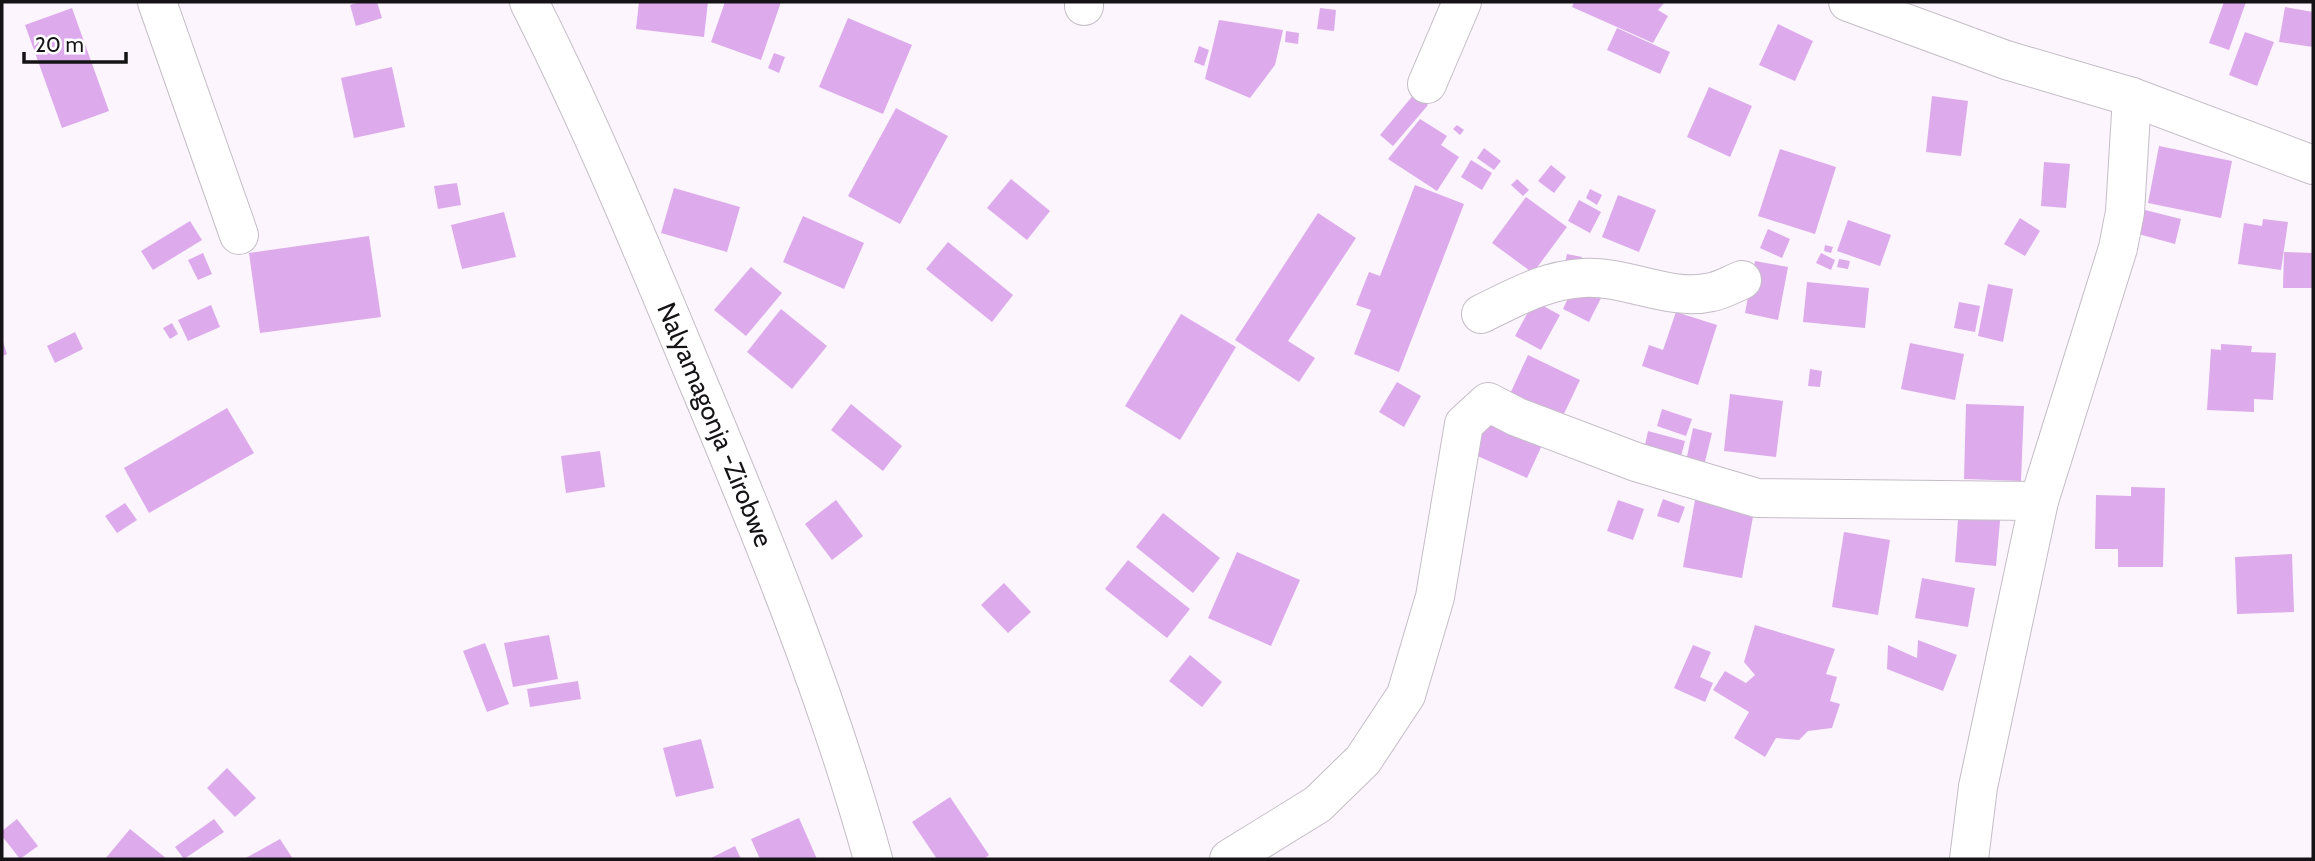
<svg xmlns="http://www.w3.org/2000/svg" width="2315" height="861" font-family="Cabin,sans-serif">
<rect width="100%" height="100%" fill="#fcf5fe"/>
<g fill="#ddabec">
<polygon points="360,2 377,2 382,18 356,26 350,5"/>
<polygon points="639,2 708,2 704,37 636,29"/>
<polygon points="725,2 781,2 761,60 711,42"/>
<polygon points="1574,2 1665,2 1658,10 1668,16 1653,43 1572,7"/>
<polygon points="2224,2 2246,2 2229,50 2209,43"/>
<polygon points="2285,7 2313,12 2313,47 2279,42"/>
<polygon points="72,8 109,111 62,128 25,25"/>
<polygon points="1320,8 1336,10 1334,31 1317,29"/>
<polygon points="848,18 912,45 883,114 819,87"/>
<polygon points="1219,20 1283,30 1275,65 1250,98 1205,79"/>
<polygon points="1778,24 1813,41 1795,81 1759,65"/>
<polygon points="1617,28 1670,52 1660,74 1607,50"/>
<polygon points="1286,31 1299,33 1298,44 1285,42"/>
<polygon points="2245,32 2274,42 2257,86 2229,75"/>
<polygon points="1199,46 1209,50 1204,66 1194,62"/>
<polygon points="774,53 785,57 779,73 768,68"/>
<polygon points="392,67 405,127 354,138 341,78"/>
<polygon points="1709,87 1752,106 1730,157 1687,137"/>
<polygon points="1415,93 1428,105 1393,146 1380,135"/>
<polygon points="1932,96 1968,101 1961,156 1926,152"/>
<polygon points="896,108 948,136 900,224 848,196"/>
<polygon points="1420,119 1447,136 1441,145 1459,157 1437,191 1388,159"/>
<polygon points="1457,125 1464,130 1460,135 1453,129"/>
<polygon points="2159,146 2232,161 2221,218 2148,203"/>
<polygon points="1484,148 1501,161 1494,170 1477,158"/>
<polygon points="1780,149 1836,167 1815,234 1758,216"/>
<polygon points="1471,160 1492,173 1482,190 1461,177"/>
<polygon points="2044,162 2070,164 2066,208 2041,206"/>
<polygon points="1551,165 1566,177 1554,193 1538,181"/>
<polygon points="1011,179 1050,211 1027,240 987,208"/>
<polygon points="1517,179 1529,190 1523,196 1511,185"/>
<polygon points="457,183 461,205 438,209 434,186"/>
<polygon points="1415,185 1464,204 1399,372 1354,354 1371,310 1356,305 1369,272 1380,276"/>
<polygon points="674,188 740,207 727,252 661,233"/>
<polygon points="1590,189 1602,195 1597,205 1586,198"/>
<polygon points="1618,195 1656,210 1639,252 1602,237"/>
<polygon points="1526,197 1567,227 1533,273 1492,243"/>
<polygon points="1579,200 1601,212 1590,233 1568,221"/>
<polygon points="2137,208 2181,219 2175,244 2131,232"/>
<polygon points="504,212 516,257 462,269 451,225"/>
<polygon points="1318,213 1356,238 1288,341 1315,358 1299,382 1235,340"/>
<polygon points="803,216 864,243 844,289 783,262"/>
<polygon points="2020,218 2040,231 2025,256 2004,244"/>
<polygon points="2263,219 2288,222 2281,270 2238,264 2244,223 2262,226"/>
<polygon points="1848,220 1891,235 1880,266 1837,251"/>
<polygon points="190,221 202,240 153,270 141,251"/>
<polygon points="1768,229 1790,239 1782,258 1760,248"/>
<polygon points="369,236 381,317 260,333 249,253"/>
<polygon points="948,242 1013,295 992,322 926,269"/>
<polygon points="1825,245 1833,247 1831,253 1824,251"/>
<polygon points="2284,252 2313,253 2312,288 2283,288"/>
<polygon points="203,253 212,274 198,280 188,260"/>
<polygon points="1821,253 1835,260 1831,270 1816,263"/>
<polygon points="1567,254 1582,257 1579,271 1564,268"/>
<polygon points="1839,259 1850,261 1848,269 1837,267"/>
<polygon points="1755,261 1788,267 1778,320 1745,313"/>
<polygon points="751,267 782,293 746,336 714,310"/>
<polygon points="1807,282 1869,288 1865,328 1803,322"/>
<polygon points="1988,284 2013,289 2003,342 1978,336"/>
<polygon points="1574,285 1601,298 1589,322 1563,309"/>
<polygon points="1534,301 1560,315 1541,350 1515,336"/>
<polygon points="1959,302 1980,306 1975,332 1954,328"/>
<polygon points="211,305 220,327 188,341 178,320"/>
<polygon points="781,309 827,346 792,389 747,352"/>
<polygon points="1676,312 1717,325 1698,385 1642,366 1649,345 1663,350"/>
<polygon points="1181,314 1236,347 1180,440 1125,406"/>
<polygon points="172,323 178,334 170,339 163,328"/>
<polygon points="75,332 83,349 55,363 47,346"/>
<polygon points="2,339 7,354 2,356"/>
<polygon points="1910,343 1964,354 1955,400 1901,389"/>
<polygon points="2221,344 2252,346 2251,352 2276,353 2273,400 2254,399 2254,412 2207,410 2211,349 2221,350"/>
<polygon points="1528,355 1580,380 1561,420 1509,396"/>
<polygon points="1810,369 1822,371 1820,387 1808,386"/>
<polygon points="1397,382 1421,396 1404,427 1379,412"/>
<polygon points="1730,394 1783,401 1776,457 1724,451"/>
<polygon points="851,404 902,446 883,471 831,430"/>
<polygon points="1966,404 2024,406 2021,481 1964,479"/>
<polygon points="227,408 254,453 149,513 124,468"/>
<polygon points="1662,409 1692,419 1686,436 1657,426"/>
<polygon points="1488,420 1543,443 1527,478 1473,454"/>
<polygon points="1693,428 1712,433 1703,470 1685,466"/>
<polygon points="1648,431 1685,441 1680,460 1644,450"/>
<polygon points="600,451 605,487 566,493 561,456"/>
<polygon points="2131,487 2165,488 2163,567 2118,567 2118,549 2095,549 2096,495 2131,496"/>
<polygon points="1663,499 1685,507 1679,523 1657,516"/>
<polygon points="836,500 863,536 832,560 805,524"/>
<polygon points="1618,500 1644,509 1633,540 1607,531"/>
<polygon points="1695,500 1754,511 1742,578 1683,567"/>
<polygon points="125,503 137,520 117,533 105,516"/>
<polygon points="1959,506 2001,510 1996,566 1955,562"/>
<polygon points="1163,513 1220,558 1193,593 1136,547"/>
<polygon points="1844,532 1890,540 1878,615 1832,607"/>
<polygon points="1237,552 1300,580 1271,646 1208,618"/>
<polygon points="2292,554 2294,612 2237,614 2235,557"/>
<polygon points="1128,560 1190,609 1167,638 1105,589"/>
<polygon points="1922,578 1975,588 1968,627 1915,618"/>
<polygon points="1004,583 1031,612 1008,633 981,605"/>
<polygon points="1755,625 1835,649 1826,674 1837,677 1830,701 1840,704 1832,728 1808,731 1799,740 1776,738 1765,757 1734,738 1749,712 1713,690 1725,671 1746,683 1755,675 1744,662"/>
<polygon points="549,635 558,679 513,687 504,643"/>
<polygon points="1918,640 1957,655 1943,691 1887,669 1888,645 1917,658"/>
<polygon points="485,643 509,704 487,712 463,651"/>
<polygon points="1693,645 1711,652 1700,677 1713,683 1705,702 1674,688"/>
<polygon points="1190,655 1222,682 1202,707 1169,681"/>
<polygon points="578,681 581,699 530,707 527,689"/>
<polygon points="701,739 714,788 676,797 663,748"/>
<polygon points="227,768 256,798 235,817 207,788"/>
<polygon points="950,797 989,855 984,859 937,859 912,822"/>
<polygon points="799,818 817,859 760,859 751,839"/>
<polygon points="17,819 38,846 20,859 2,836 2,831"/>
<polygon points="214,819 224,832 184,859 175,847"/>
<polygon points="130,829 167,859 105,859"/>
<polygon points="280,839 293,859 244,859"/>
<polygon points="735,846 741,859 709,859"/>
</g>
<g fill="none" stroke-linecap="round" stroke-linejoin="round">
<defs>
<g id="minor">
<polyline points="157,2 239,235"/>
<path id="s1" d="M529 2C590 123 642 248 694 373 761 532 827 693 873 859"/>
<polyline points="1848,2 2006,60 2132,97 2313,165"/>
<polyline points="1084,6 1084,2"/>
<polyline points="1427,84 1462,2"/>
<path d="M1481 314C1514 298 1545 280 1583 278 1626 275 1669 302 1712 292 1722 290 1732 284 1742 280"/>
<polyline points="1229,859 1318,804 1363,760 1406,695 1435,597 1464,424 1488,402 1517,417 1636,462 1757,498 2039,501"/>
<polyline points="1969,859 1978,787 2039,501 2118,248 2125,212 2132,97"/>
</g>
</defs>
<use href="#minor" stroke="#c4bdc6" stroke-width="40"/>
<use href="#minor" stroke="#fff" stroke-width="38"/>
</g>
<g text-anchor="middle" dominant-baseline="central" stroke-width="5" stroke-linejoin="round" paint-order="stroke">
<g font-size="26" fill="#151316" stroke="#fff">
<text stroke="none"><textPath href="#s1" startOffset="462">Nalyamagonja -Zirobwe</textPath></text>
</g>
</g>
<rect width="2315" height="861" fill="none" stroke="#151316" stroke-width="7"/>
<path d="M24 52v10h102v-10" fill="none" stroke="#151316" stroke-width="3.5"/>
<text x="35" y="52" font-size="21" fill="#151316" stroke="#ffffff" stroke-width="5" paint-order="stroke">20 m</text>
</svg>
